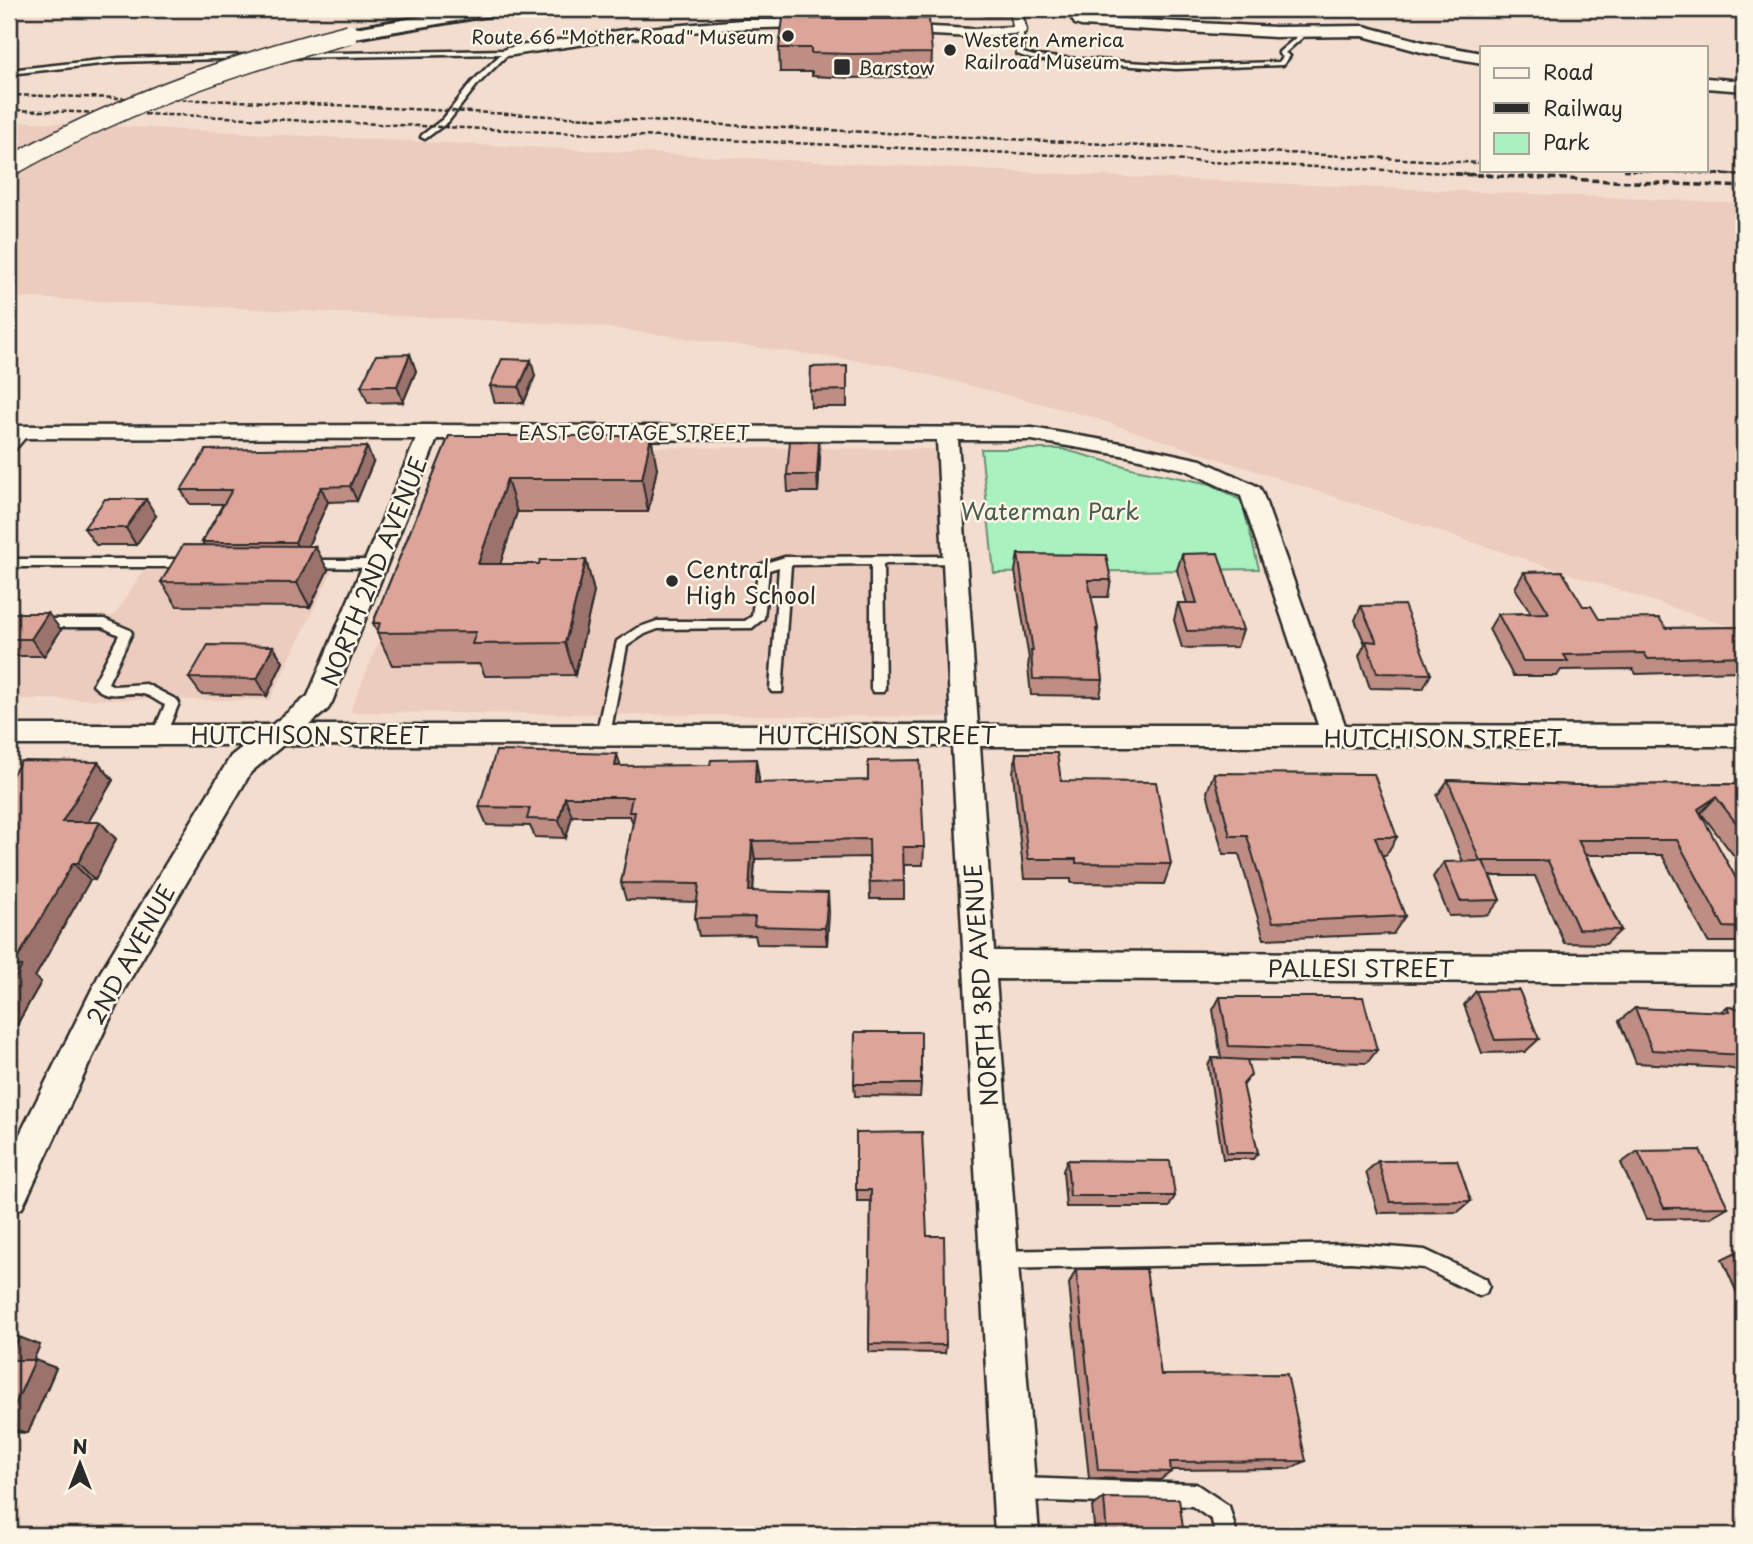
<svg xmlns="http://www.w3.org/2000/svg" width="1753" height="1544" font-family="'Playpen Sans',sans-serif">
<rect width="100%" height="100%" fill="#f3ddce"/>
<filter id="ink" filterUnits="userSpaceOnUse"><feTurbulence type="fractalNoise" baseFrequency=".0143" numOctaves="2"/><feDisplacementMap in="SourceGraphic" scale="14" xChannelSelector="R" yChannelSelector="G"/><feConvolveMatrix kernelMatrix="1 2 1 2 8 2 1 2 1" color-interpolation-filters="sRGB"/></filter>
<g filter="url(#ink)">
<g fill="#ecccbe">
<polygon points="9,121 1100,176 1744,203 1744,631 1085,415 890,365 587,325 9,297"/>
<polygon points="459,446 935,449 947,717 350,712"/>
<polygon points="333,569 270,700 9,699 9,617 114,616 143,571"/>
</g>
<polygon fill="#a9f1be" stroke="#6a8e74" stroke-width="2" points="981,449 1062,449 1135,469 1211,484 1242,501 1259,569 994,573"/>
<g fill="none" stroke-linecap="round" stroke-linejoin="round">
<defs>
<g id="service">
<polygon points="1020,28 1023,30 1023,53 1034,56 1176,65 1279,62 1283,57 1279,54 1279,52 1298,36 1303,37 1285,53 1290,56 1283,65 1176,69 1031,59 1017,54 1017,30"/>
<polygon points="507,50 509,53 477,85 448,122 425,139 421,137 422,135 443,119 472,82 501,54 284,58 281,56 284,54"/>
<polygon points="250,55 252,58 119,62 9,74 9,70 119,58"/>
<polygon points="24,430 29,433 13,452 9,453 9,444 20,431"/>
<polygon points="954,556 960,560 958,563 883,564 885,689 883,692 873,692 871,689 871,564 791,565 782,692 772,692 770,689 779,567 769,570 764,618 752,628 658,629 645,634 627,646 610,735 603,740 596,735 617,641 637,628 657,621 745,621 752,616 759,565 785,557"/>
<polygon points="9,559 189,559 195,563 189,567 9,567"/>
<polygon points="308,560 377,560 383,564 377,568 304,567 304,561"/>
<path d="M9 619H104L130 630 132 633 108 683 114 686 146 684 177 700 179 703 164 739H154L152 735 165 705C158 702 150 695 143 694 125 690 108 702 93 685L119 635 102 627H9Z"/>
<polygon points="1351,1244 1425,1250 1486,1279 1489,1286 1486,1293 1479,1296 1424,1268 1351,1262 1000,1269 993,1267 991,1260 993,1253 1000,1251"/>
<polygon points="1019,1478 1196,1484 1229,1506 1237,1535 1215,1535 1212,1520 1192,1506 1019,1500 1011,1497 1008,1489 1011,1481"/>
</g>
<g id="minor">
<polygon points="1010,9 1021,10 1026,30 1025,33 972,37 893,33 887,29 893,25 972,29 1013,27"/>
<path d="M742 20H821L827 24 821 28C715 25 612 39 507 56L500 52 507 48 624 30Z"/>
<path d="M430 425 1032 428 1127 444 1201 460 1259 487 1262 492 1345 725 1744 726V746H980L994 951 1744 955V983L996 979 1039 1535H995L952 746 283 745 251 772 122 993 22 1208 9 1213V1156L100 973 231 756 245 745H9V725H272L308 696 416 439 9 438V426ZM437 439 937 440 951 725H309L328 709 332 702ZM958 440H1032L1127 456 1186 470 1241 496 1318 725H978Z"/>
</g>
<g id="tertiary">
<polygon points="1066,9 1082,9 1086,17 1275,27 1364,26 1427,43 1482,53 1482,63 1425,53 1363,36 1275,37 1081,26 1075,24"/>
<polygon points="1706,78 1744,81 1744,91 1706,88"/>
</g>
<g id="secondary">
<polygon points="468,9 506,9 497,14 349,39 340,34 349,29"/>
<polygon points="976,9 1087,9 1078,14 985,14"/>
</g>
</defs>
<use href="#service" stroke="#2b2b2b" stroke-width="5"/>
<use href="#minor" stroke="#2b2b2b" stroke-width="5"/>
<use href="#tertiary" stroke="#2b2b2b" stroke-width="5"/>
<use href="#secondary" stroke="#2b2b2b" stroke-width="6"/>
<use href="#service" fill="#fcf5e5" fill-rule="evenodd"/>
<use href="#minor" fill="#fcf5e5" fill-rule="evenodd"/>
<use href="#tertiary" fill="#fcf5e5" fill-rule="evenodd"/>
<use href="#secondary" fill="#fcf5e5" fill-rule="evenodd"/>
<g stroke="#2b2b2b" stroke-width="2.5" stroke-dasharray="5 2.5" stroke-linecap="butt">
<polyline points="9,95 272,102 1482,163"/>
<polyline points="9,110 202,116 1493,175"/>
<polyline points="1624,170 1744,175"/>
</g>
<g stroke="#2b2b2b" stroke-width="3.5" stroke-dasharray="7 3.5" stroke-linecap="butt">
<polyline points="1455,174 1744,187"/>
<polyline points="1713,174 1744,175"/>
</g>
<defs>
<path id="secondary-bridge" d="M9 167C117 106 229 64 349 34"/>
</defs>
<use href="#secondary-bridge" stroke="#2b2b2b" stroke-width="22" stroke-linecap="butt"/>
<use href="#secondary-bridge" stroke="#fcf5e5" stroke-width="19"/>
</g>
<g fill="#be8d84" stroke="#2b2b2b" stroke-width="2">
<polygon points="812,11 812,19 932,53 931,76 851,78 812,76 812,72 780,72 779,48"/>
<polygon points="410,354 416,371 403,402 368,403 361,386"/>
<polygon points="847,366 847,407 811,407 810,391"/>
<polygon points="535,376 524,403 495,403 490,386"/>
<polygon points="449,436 657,468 648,512 517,512 500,564 539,564 586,560 594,592 575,675 485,676 480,664 392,665 377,633 377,631 373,623"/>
<polygon points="820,458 818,492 788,492 787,475"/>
<polygon points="373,462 357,501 328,502 308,546 328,570 310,607 177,606 161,582 204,545 202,542 223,504 190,504 181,490"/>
<polygon points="156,516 136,545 96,545 84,528"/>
<polygon points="1018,554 1111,580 1108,597 1091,597 1098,629 1097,635 1103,680 1100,696 1031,695 1028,667 1029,659 1015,571"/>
<polygon points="1182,554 1243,630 1237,647 1182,648 1174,620 1178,603 1187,603 1177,570"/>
<polygon points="1524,572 1583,606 1599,619 1666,628 1744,627 1744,677 1740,671 1636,674 1633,669 1561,670 1557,676 1513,676 1489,629 1498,614 1531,613 1515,588"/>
<polygon points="1361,606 1431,674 1423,689 1370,688 1359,656 1365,644 1355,620"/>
<polygon points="9,613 61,630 44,656 9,656"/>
<polygon points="273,646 283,662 267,696 201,694 189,678"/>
<polygon points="1016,753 1061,781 1171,864 1164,884 1071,883 1071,879 1024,879 1013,773"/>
<polygon points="98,762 113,780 88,822 100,822 116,839 95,880 90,880 35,977 41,982 14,1030 9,1030 9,780"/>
<polygon points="621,766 759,778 759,783 924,847 923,865 904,865 904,899 870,899 869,857 755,859 753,891 829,911 827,945 757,944 755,935 699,936 695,918 697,902 626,900 621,883 633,823 630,816 572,816 566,838 535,837 530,826 487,825 479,807"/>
<polygon points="1214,773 1397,837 1386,855 1382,855 1405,916 1393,934 1264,939 1239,854 1223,854 1207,792"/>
<polygon points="1448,780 1574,785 1744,784 1744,861 1738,861 1701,813 1700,814 1744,893 1744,935 1735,942 1708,942 1662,855 1586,855 1621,930 1606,944 1564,943 1535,876 1490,876 1500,900 1488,915 1449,916 1433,877 1444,862 1463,862 1437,796"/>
<polygon points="1476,991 1539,1039 1525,1052 1482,1053 1464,1005"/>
<polygon points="1220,997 1377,1050 1367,1063 1247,1060 1247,1081 1243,1086 1258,1153 1253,1159 1223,1159 1208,1065 1212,1058 1221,1058 1213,1010"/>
<polygon points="1727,1007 1744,1009 1744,1071 1726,1068 1636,1063 1619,1021 1635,1008 1720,1012"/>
<polygon points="854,1084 921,1084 920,1097 855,1096"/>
<polygon points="856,1133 927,1236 946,1345 945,1353 869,1352 871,1201 857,1201"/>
<polygon points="1638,1151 1728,1207 1709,1218 1646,1219 1621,1163"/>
<polygon points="1067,1160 1175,1196 1169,1207 1066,1207 1063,1171"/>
<polygon points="1378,1161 1471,1201 1458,1212 1378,1213 1366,1172"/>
<polygon points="1744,1248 1744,1309 1722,1259"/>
<polygon points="1076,1269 1161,1375 1306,1461 1289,1469 1171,1470 1171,1472 1160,1480 1089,1478 1069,1284"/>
<polygon points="9,1337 40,1345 33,1360 56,1368 28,1433 9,1432"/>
<polygon points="1104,1498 1184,1535 1095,1535 1092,1507"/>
</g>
<g fill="#9b736c" stroke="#2b2b2b" stroke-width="2">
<polygon points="410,354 416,371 403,402 397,386"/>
<polygon points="531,360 535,376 524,403 519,387"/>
<polygon points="651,436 657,468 648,512 642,479"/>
<polygon points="819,442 820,458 818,492 817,475"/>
<polygon points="367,447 373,462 357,501 350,486"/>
<polygon points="507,479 517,512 490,596 478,564"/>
<polygon points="321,487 328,502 303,557 295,542"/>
<polygon points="146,499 156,516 136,545 126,528"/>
<polygon points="315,546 328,570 310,607 297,583"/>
<polygon points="586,560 594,592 575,675 565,643"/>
<polygon points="48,613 61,630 44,656 31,639"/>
<polygon points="273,646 283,662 267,696 257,679"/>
<polygon points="617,754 623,773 615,766"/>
<polygon points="756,759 759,778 758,802 755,783"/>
<polygon points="98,762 113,780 78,839 62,822"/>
<polygon points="565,797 572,816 566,838 559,820"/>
<polygon points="1716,797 1701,813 1683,825 1698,809"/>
<polygon points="100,822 116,839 95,880 78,863"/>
<polygon points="752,841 755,859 752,909 749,891"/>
<polygon points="73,863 90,880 35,977 41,982 14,1030 9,1026 9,989 13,966"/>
<polygon points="828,893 829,911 827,945 825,928"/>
<polygon points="19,1337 40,1345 30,1368 9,1361"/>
<polygon points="35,1360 56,1368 28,1433 9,1428 9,1418"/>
</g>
<g fill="#dda49a" stroke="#2b2b2b" stroke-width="2">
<polygon points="784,11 812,11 811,19 929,19 932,53 851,54 811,53 811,48 779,48"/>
<polygon points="410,354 397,386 361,386 376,355"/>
<polygon points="502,359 531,360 519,387 490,386"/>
<polygon points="847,366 847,390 810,391 811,367"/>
<polygon points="449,436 651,436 642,479 507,479 478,564 539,564 540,560 586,560 565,643 472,644 476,632 377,633 380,623 373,623"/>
<polygon points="790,441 819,442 817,475 787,475"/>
<polygon points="367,447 350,486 321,487 295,542 202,542 232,490 181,490 206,450"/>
<polygon points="105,499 146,499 126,528 84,528"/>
<polygon points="183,545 315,546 297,583 161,582"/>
<polygon points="1218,553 1243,630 1187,631 1178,603 1197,603 1182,554"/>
<polygon points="1018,554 1106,555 1111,580 1088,580 1098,629 1096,629 1103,680 1033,679 1031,651 1033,651"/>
<polygon points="1562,571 1583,606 1591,606 1599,619 1659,618 1666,628 1744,627 1744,656 1648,659 1644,653 1564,655 1568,661 1523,661 1498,614 1549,613 1524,572"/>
<polygon points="1404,605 1431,674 1377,673 1366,641 1377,642 1361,606"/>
<polygon points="9,613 48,613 31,639 9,639"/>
<polygon points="208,645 273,646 257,679 189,678"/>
<polygon points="496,751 617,754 615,766 710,765 711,760 756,759 755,783 868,780 868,761 920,760 924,847 903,847 904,881 870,882 869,839 752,841 749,891 828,893 825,928 754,926 755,917 695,918 699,884 621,883 635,812 629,812 632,797 565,797 559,820 527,819 530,808 479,807"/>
<polygon points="1016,753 1057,753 1061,781 1156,782 1171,864 1076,863 1076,859 1028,859"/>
<polygon points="21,761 98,762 62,822 100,822 78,863 73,863 13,966 22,966 9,989 9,780"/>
<polygon points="1214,773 1374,774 1397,837 1375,837 1405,916 1273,922 1247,836 1230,836"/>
<polygon points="1448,780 1574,785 1744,784 1744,833 1716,797 1698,809 1744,893 1744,928 1724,927 1677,840 1578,840 1621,930 1578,929 1548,861 1480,861"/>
<polygon points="1483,861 1500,900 1460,901 1444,862"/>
<polygon points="1519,990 1539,1039 1495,1040 1476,991"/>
<polygon points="1220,997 1363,997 1377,1050 1229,1046"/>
<polygon points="1727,1007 1744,1009 1744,1055 1652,1050 1635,1008 1729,1012"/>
<polygon points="855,1032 921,1032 921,1084 854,1084"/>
<polygon points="1212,1058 1247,1060 1251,1075 1243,1084 1258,1153 1227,1153"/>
<polygon points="922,1132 927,1236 944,1236 946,1345 869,1344 871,1190 856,1190 856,1133"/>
<polygon points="1700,1150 1728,1207 1664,1208 1638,1151"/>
<polygon points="1067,1160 1170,1161 1175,1196 1070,1196"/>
<polygon points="1457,1160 1471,1201 1390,1202 1378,1161"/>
<polygon points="1076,1269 1146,1269 1161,1375 1287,1374 1306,1461 1170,1462 1171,1472 1098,1470"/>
<polygon points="9,1337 19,1337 9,1359"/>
<polygon points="9,1360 35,1360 9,1418"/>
<polygon points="1104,1498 1179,1499 1184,1535 1107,1535"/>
</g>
</g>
<g fill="#2b2b2b" stroke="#fcf5e5" stroke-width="2.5">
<circle cx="788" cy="36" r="7"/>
<circle cx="950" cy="50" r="7"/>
<rect x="833" y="58" width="18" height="18" rx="3.5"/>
<circle cx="672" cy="581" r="7"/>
</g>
<g text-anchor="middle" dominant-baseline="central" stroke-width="5" stroke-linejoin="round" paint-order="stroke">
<g font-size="19" fill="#2b2b2b" stroke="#fcf5e5" text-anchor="start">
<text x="774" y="36" text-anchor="end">Route 66 "Mother Road" Museum</text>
<text x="964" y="39">Western America<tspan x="964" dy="22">Railroad Museum</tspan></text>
<text x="858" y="67">Barstow</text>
</g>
<g font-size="19" fill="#2b2b2b" stroke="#fcf5e5">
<text x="634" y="432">EAST COTTAGE STREET</text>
</g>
<g font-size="23" fill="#4a5c50" stroke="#fcf5e5">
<text x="1050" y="510">Waterman Park</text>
</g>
<g font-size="23" fill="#2b2b2b" stroke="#fcf5e5" text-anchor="start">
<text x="686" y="568">Central<tspan x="686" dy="26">High School</tspan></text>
</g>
<g font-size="23" fill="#2b2b2b" stroke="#fcf5e5">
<text transform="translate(373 571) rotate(-68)">NORTH 2ND AVENUE</text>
<text x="310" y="734">HUTCHISON STREET</text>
<text x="877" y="734">HUTCHISON STREET</text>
<text x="1443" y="737">HUTCHISON STREET</text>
<text transform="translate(130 954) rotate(-61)">2ND AVENUE</text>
<text x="1361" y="967">PALLESI STREET</text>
<text transform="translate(980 985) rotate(-94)">NORTH 3RD AVENUE</text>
</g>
</g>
<rect width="1753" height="1544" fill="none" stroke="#fcf5e5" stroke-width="35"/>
<rect x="18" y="18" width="1718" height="1509" fill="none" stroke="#2b2b2b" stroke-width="2.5" filter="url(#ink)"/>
<rect x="1480" y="46" width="228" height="126" fill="#fcf5e5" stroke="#a8a49b" stroke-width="2"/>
<rect x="1494" y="68" width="35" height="10" fill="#fcf5e5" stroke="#a8a49b" stroke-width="2"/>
<text x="1543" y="80" font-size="21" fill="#2b2b2b">Road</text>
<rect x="1494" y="103" width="35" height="10" fill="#2b2b2b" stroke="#a8a49b" stroke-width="2"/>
<text x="1543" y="116" font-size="21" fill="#2b2b2b">Railway</text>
<rect x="1494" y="133" width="35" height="21" fill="#a9f1be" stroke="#a8a49b" stroke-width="2"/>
<text x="1543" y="150" font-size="21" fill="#2b2b2b">Park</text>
<g transform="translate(80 1464)" stroke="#fcf5e5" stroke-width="5" paint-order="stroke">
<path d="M0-5L12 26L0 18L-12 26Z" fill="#2b2b2b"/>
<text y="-10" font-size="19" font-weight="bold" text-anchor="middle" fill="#2b2b2b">N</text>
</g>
</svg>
